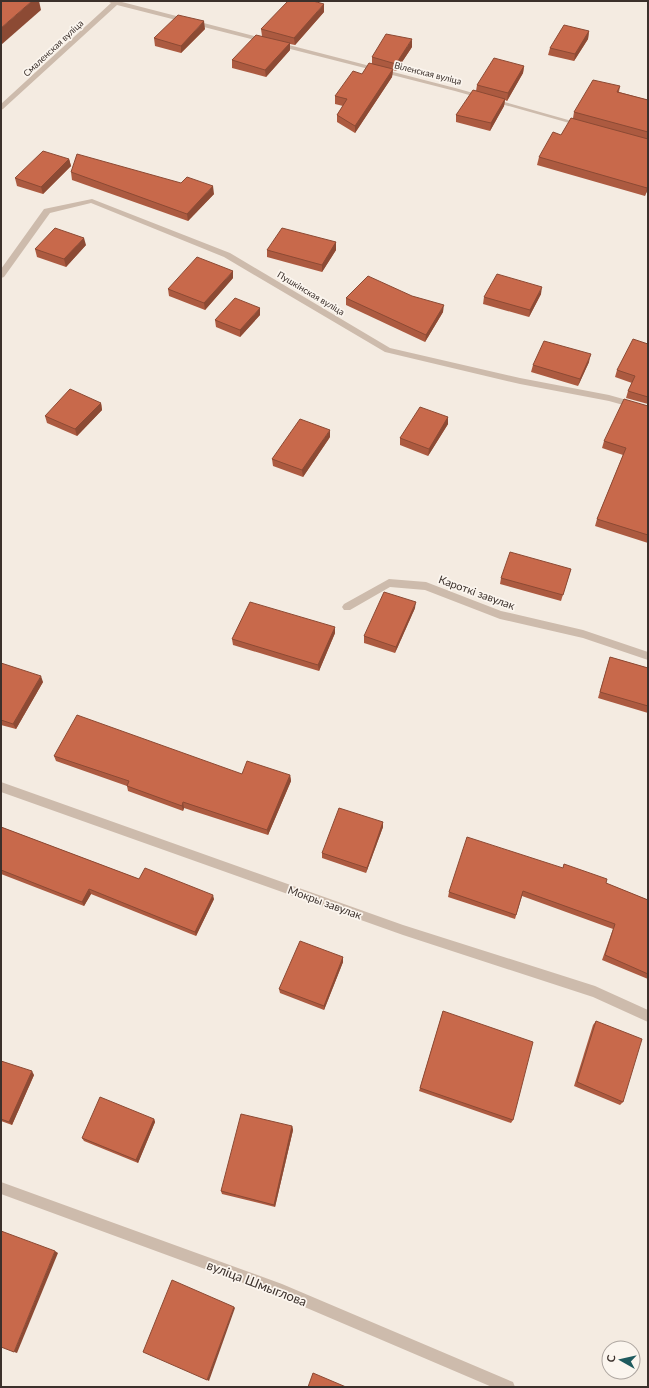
<svg xmlns="http://www.w3.org/2000/svg" width="649" height="1388" font-family="Lato,sans-serif">
<rect width="100%" height="100%" fill="#f4ebe1"/>
<g fill="none" stroke-linecap="round" stroke-linejoin="round">
<g fill="#cdbbac" fill-rule="evenodd">
<polygon points="92,199 230,253 390,348 520,378 609,395 648,406 648,412 609,401 520,384 385,352 224,257 91,203 50,213 4,277 1,278 1,269 44,209"/>
<polygon points="389,579 426,582 501,611 583,630 648,652 648,660 583,638 500,619 425,590 390,587 350,610 344,610 342,607 344,604"/>
<polygon points="1,782 403,925 595,986 648,1010 648,1022 593,997 403,935 1,792"/>
<polygon points="1,1182 282,1284 513,1382 515,1387 492,1387 281,1297 1,1194"/>
</g>
<polygon fill="#cdbbac" fill-rule="evenodd" points="107,1 118,1 459,89 586,125 582,127 580,126 455,91 117,5 3,109 1,110 1,104 111,3"/>
</g>
<g fill="#ac5a40">
<polygon points="324,12 295,45 290,44 290,50 266,77 232,68 232,60 262,36 261,29"/>
<polygon points="205,29 181,53 155,46 154,38"/>
<polygon points="589,31 588,39 574,61 548,55 550,48"/>
<polygon points="412,47 396,71 393,70 392,77 355,133 337,122 337,115 343,106 335,104 335,96 362,74 372,64 372,57"/>
<polygon points="524,66 523,73 507,101 505,100 504,106 490,131 456,122 456,115 476,91 477,85"/>
<polygon points="620,86 619,92 648,100 648,191 647,191 645,196 537,165 539,157 561,135 573,118 574,112"/>
<polygon points="69,159 71,166 43,194 17,186 15,178"/>
<polygon points="71,172 214,194 188,221 72,180"/>
<polygon points="336,242 336,250 322,272 267,257 267,250"/>
<polygon points="86,245 66,267 37,257 35,249"/>
<polygon points="233,278 205,310 169,296 168,289"/>
<polygon points="541,294 529,317 483,304 484,297"/>
<polygon points="346,298 443,312 425,342 346,305"/>
<polygon points="260,315 240,337 216,327 215,320"/>
<polygon points="648,344 648,404 626,398 628,391 632,383 615,377 617,370"/>
<polygon points="589,362 578,386 531,372 533,365"/>
<polygon points="101,403 102,410 77,436 47,423 45,416"/>
<polygon points="648,406 648,543 595,526 597,519 623,455 602,448 604,441"/>
<polygon points="448,417 448,424 428,456 400,445 400,438"/>
<polygon points="330,437 303,477 273,466 272,459"/>
<polygon points="571,569 561,601 500,584 501,578"/>
<polygon points="415,608 395,653 364,643 364,636"/>
<polygon points="335,633 319,671 233,645 232,639"/>
<polygon points="610,657 648,668 648,713 598,698"/>
<polygon points="1,663 43,682 16,729 1,725"/>
<polygon points="54,756 242,774 290,775 291,781 268,835 184,808 183,811 128,791 127,786 56,761"/>
<polygon points="383,822 383,827 366,873 322,858 322,853"/>
<polygon points="1,827 139,879 214,899 196,936 91,894 84,906 1,874"/>
<polygon points="564,864 606,883 648,900 648,979 602,960 613,929 522,896 515,919 448,897 449,892 563,868"/>
<polygon points="343,957 343,962 324,1010 280,993 279,989"/>
<polygon points="443,1011 513,1120 511,1123 419,1091"/>
<polygon points="596,1021 623,1102 620,1105 574,1086 593,1025"/>
<polygon points="1,1061 34,1075 12,1125 1,1121"/>
<polygon points="154,1119 155,1122 138,1163 84,1141 82,1138"/>
<polygon points="292,1126 293,1130 275,1207 222,1194 221,1191"/>
</g>
<g fill="#8c4a34">
<polygon points="32,1 39,1 41,10 1,45 1,28"/>
<polygon points="324,4 324,12 295,45 294,38"/>
<polygon points="204,21 205,29 181,53 181,46"/>
<polygon points="589,31 588,39 574,61 575,54"/>
<polygon points="412,39 412,47 396,71 396,64"/>
<polygon points="290,43 290,50 266,77 265,70"/>
<polygon points="524,66 523,73 507,101 508,93"/>
<polygon points="393,69 392,77 355,133 355,126"/>
<polygon points="505,99 504,106 490,131 491,123"/>
<polygon points="69,159 71,166 43,194 41,187"/>
<polygon points="213,186 214,194 188,221 187,214"/>
<polygon points="648,186 647,191 645,196 647,188"/>
<polygon points="84,238 86,245 66,267 64,259"/>
<polygon points="336,242 336,250 322,272 322,265"/>
<polygon points="233,271 233,278 205,310 204,303"/>
<polygon points="542,287 541,294 529,317 530,310"/>
<polygon points="444,305 443,312 425,342 426,335"/>
<polygon points="260,308 260,315 240,337 240,330"/>
<polygon points="591,354 589,362 578,386 580,379"/>
<polygon points="101,403 102,410 77,436 75,429"/>
<polygon points="448,417 448,424 428,456 429,449"/>
<polygon points="330,430 330,437 303,477 302,470"/>
<polygon points="416,602 415,608 395,653 396,647"/>
<polygon points="335,627 335,633 319,671 318,665"/>
<polygon points="41,676 43,682 16,729 13,724"/>
<polygon points="290,775 291,781 268,835 267,830"/>
<polygon points="183,802 184,808 183,811 182,806"/>
<polygon points="383,822 383,827 366,873 367,868"/>
<polygon points="89,889 91,894 84,906 82,902"/>
<polygon points="213,895 214,899 196,936 195,932"/>
<polygon points="343,957 343,962 324,1010 324,1006"/>
<polygon points="32,1071 34,1075 12,1125 9,1122"/>
<polygon points="154,1119 155,1122 138,1163 136,1160"/>
<polygon points="292,1126 293,1130 275,1207 274,1205"/>
<polygon points="55,1251 58,1253 17,1353 14,1352"/>
<polygon points="234,1307 235,1308 209,1381 207,1380"/>
</g>
<g fill="#c8694b" stroke="#8c4a34">
<polygon points="1,1 32,1 1,28"/>
<polygon points="288,1 313,1 324,4 294,38 261,29"/>
<polygon points="178,15 204,21 181,46 154,38"/>
<polygon points="564,25 589,31 575,54 550,48"/>
<polygon points="386,34 412,39 396,64 372,57"/>
<polygon points="256,35 290,43 265,70 232,60"/>
<polygon points="494,58 524,66 508,93 477,85"/>
<polygon points="369,63 393,69 355,126 337,115 347,99 335,96 353,71 362,74"/>
<polygon points="593,80 620,86 617,92 648,100 648,132 574,112"/>
<polygon points="473,90 505,99 491,123 456,115"/>
<polygon points="571,118 648,139 648,186 647,188 539,157 553,132 561,135"/>
<polygon points="43,151 69,159 41,187 15,178"/>
<polygon points="77,154 181,183 187,177 213,186 187,214 71,172"/>
<polygon points="55,228 84,238 64,259 35,249"/>
<polygon points="282,228 336,242 322,265 267,250"/>
<polygon points="197,257 233,271 204,303 168,289"/>
<polygon points="497,274 542,287 530,310 484,297"/>
<polygon points="368,276 412,296 444,305 426,335 346,298"/>
<polygon points="235,298 260,308 240,330 215,320"/>
<polygon points="633,339 648,344 648,397 628,391 635,376 617,370"/>
<polygon points="544,341 591,354 580,379 533,365"/>
<polygon points="70,389 101,403 75,429 45,416"/>
<polygon points="624,399 648,406 648,535 597,519 626,448 604,441"/>
<polygon points="420,407 448,417 429,449 400,438"/>
<polygon points="300,419 330,430 302,470 272,459"/>
<polygon points="510,552 571,569 563,595 501,578"/>
<polygon points="384,592 416,602 396,647 364,636"/>
<polygon points="250,602 335,627 318,665 232,639"/>
<polygon points="610,657 648,668 648,706 600,692"/>
<polygon points="1,663 41,676 13,724 1,720"/>
<polygon points="77,715 242,774 247,761 290,775 267,830 183,802 182,806 127,786 129,781 54,756"/>
<polygon points="339,808 383,822 367,868 322,853"/>
<polygon points="1,827 139,879 145,868 213,895 195,932 89,889 82,902 1,870"/>
<polygon points="467,837 563,868 564,864 607,879 606,883 648,900 648,974 605,955 615,924 523,891 516,915 449,892"/>
<polygon points="300,941 343,957 324,1006 279,989"/>
<polygon points="443,1011 533,1042 513,1120 420,1088"/>
<polygon points="596,1021 642,1039 623,1102 577,1082"/>
<polygon points="1,1061 32,1071 9,1122 1,1119"/>
<polygon points="100,1097 154,1119 136,1160 82,1138"/>
<polygon points="241,1114 292,1126 274,1205 221,1191"/>
<polygon points="1,1231 55,1251 14,1352 1,1347"/>
<polygon points="172,1280 234,1307 207,1380 143,1352"/>
<polygon points="313,1373 346,1387 308,1387"/>
</g>
<g text-anchor="middle" dominant-baseline="central" stroke-width="3.5" stroke-linejoin="round" paint-order="stroke">
<g font-size="9" fill="#3b302b" stroke="#fbf5ee">
<text transform="translate(53 48) rotate(-43)">Смаленская вуліца</text>
<text transform="translate(428 73) rotate(14)">Віленская вуліца</text>
<text transform="translate(311 293) rotate(31)">Пушкінская вуліца</text>
</g>
<g font-size="11" fill="#3b302b" stroke="#fbf5ee">
<text transform="translate(477 592) rotate(20)">Кароткі завулак</text>
<text transform="translate(325 902) rotate(20)">Мокры завулак</text>
</g>
<g font-size="13" fill="#3b302b" stroke="#fbf5ee">
<text transform="translate(257 1283) rotate(21)">вуліца Шмыглова</text>
</g>
</g>
<rect width="649" height="1388" fill="none" stroke="#3b302b" stroke-width="4"/>
<g transform="translate(621 1360) rotate(278)"><circle r="19" fill="#fbf5ee" stroke="#aea6a0"/>
<path d="M0-3L7 15L0 10L-7 15Z" fill="#1f5a5e"/>
<text y="-6" font-size="11" font-weight="bold" text-anchor="middle" fill="#3b302b">С</text>
</g>
</svg>
